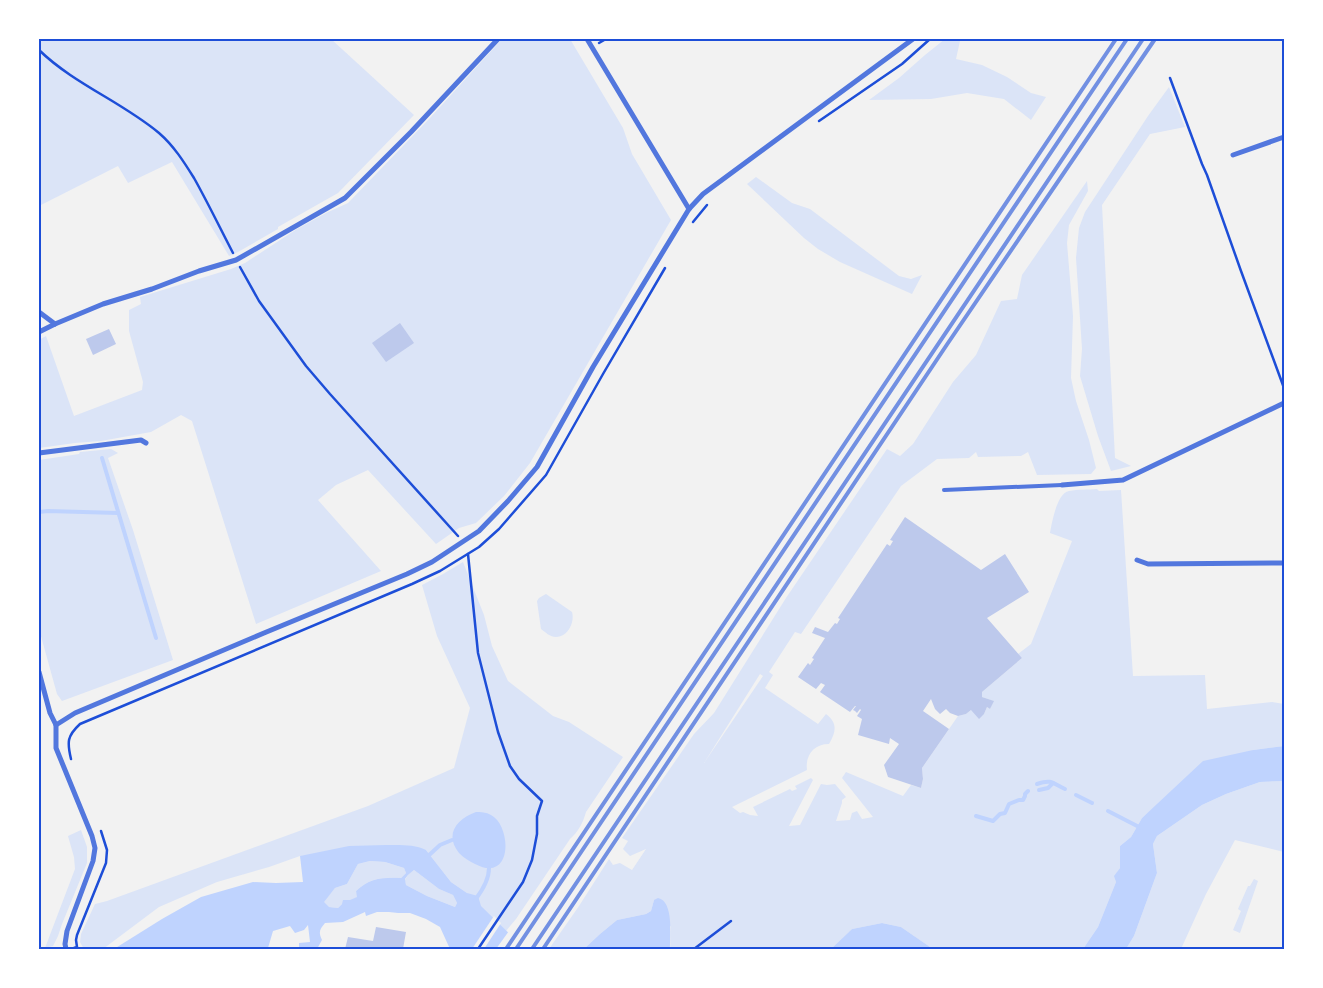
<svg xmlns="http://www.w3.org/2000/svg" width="1323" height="988" font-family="Commissioner,sans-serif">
<rect width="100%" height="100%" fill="#f2f2f2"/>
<g fill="#dbe4f7" fill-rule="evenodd">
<polygon points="39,39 331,39 414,115 338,193 278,227 278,229 238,252 229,256 172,162 128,183 118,166 39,206"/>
<polygon points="502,39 570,39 623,128 632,154 671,220 530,463 504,496 476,523 459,528 436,544 368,470 336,485 318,500 381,571 256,624 192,421 181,415 151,432 101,441 75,443 39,448 39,340 46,336 74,416 142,390 143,382 129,331 129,310 141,304 140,297 231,269 245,263 297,229 326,213 348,203 429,119"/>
<polygon points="945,39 959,39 960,41 956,59 982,65 1007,77 1031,93 1046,97 1031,120 1004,99 967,93 931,99 869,100 899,78 925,55"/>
<polygon points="1169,87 1185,127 1150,134 1102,205 1115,458 1131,466 1111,471 1098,436 1080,376 1082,349 1076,258 1079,228 1085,212 1148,116"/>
<polygon points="756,177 792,203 810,209 899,276 911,279 922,275 912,294 840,262 818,249 804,238 747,184"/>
<path d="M1087 181 1088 191 1069 225 1067 243 1073 316 1071 378 1076 401 1089 440 1096 468 1091 474 1037 475 1028 452 1021 456 978 457 976 452 969 458 937 459 901 486 801 634 795 632 769 672 773 675 765 688 818 724 826 714C838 723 836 732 829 744 814 744 805 755 807 770L732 807 740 813 743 812 750 815 758 816 753 807 790 789 792 791 797 789 795 786 811 778 813 780 789 826 800 825 821 784 827 785 835 784 846 797 842 800V803L836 821 850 820 852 813 857 811 862 819 873 817 842 778 846 772 903 796 911 785 921 788 923 779 922 768 958 716 966 714 971 710 984 714 987 707 990 709 993 701 982 697V692L1022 658 1018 654 1031 644 1072 541 1050 533C1052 522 1057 493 1069 491 1078 489 1088 490 1097 489L1099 491 1121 490 1133 676 1205 675 1207 709 1272 702 1284 704V746L1253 750 1157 805 1142 818 1131 837 1120 846V868L1115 876 1116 882 1098 927 1083 949H933L901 927 882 923 852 929 831 949H670L671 927 654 900 651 911 646 914 617 920 600 934 584 949H549L579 906 609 859 613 865 620 863 632 870 646 849 630 856 623 849 628 841 622 838 694 734 714 713 786 598 887 449 900 456 913 444 953 382 976 355 1001 301 1017 299 1022 275ZM760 674 763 676 704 763Z"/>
<polygon points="111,449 118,453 108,458 133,530 173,660 62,701 57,694 39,629 39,460 79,454 80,452"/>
<path d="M463 562 484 615 492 646 508 681 553 716 569 722 623 757 586 812C583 823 578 832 570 839L516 919 506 931 467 893 451 882 426 850 300 856 269 867 217 882 159 907 103 949H84L80 942 81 934 95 904 107 901 368 806 454 768 470 708 437 636 422 585 443 574Z"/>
<path d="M546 594 572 612C575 622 568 637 556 637 550 637 545 632 541 629L537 601 539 598Z"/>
<polygon points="1284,781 1284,852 1235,840 1206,894 1181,949 1126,949 1134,936 1157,873 1153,844 1157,836 1202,805 1226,794 1260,782"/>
<polygon points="81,830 87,847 87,863 62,924 58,936 53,946 45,948 75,869 74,857 68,836"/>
<path d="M370 861 385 862 404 868 406 873 401 878C384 877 369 878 356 891L358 897 342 904 338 908 328 907 323 902 335 888 347 884 358 864Z"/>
<polygon points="414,870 439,889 453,895 457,903 455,907 427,896 406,885 405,880 408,875"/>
<polygon points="1254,879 1258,881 1240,933 1233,930 1241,911 1238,909 1248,886 1250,886"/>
</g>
<g fill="#bfd3fe" fill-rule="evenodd">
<polygon points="1284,746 1284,781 1260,782 1226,794 1202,805 1157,836 1153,844 1157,873 1134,936 1126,949 1083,949 1098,927 1116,882 1114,876 1120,868 1120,846 1131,837 1142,818 1203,761 1253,750"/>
<path d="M476 812C481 812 486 812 491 815 512 826 513 884 475 864 469 861 464 858 459 853 444 834 457 819 476 812Z"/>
<path d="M386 845C399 845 414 844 426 850L451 882 467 893 478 896 481 906 525 949H450L440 927 426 919 410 913H398L389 912H377L366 916 365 912 343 922 325 923C320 929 318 932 322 940L317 949H299V943L310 942 308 925 304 930 295 933 290 926 273 931 268 948C261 950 256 947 249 949H114L162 919 201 897 253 882 276 883 303 882 300 856 349 846ZM370 861 385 862 404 868 406 873 401 878C384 877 369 878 356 891L357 897 350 900H343L342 904 338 908 329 907 324 902 335 888 347 884 358 864ZM414 870 439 889 453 895 457 903 455 907 427 896 406 885 405 879 408 875Z"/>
<path d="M658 898C674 901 670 937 670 949H584L600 934 617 920 646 914 651 911 654 900Z"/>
<polygon points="882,923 901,927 933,949 831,949 852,929"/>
</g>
<g fill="#f2f2f2">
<polygon points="494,916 501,923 484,949 472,949"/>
<polygon points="509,931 512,934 515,935 528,949 496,949"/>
</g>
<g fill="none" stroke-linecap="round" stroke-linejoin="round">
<g stroke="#bfd3fe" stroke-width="4">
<polyline points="102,458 156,638"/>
<polyline points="39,512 48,511 118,513"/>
<path d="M1037 784C1052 779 1052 783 1065 789"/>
<polyline points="1039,790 1048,788 1053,783"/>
<polyline points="1076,795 1092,803"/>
<polyline points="1108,811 1141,828"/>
<polyline points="976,816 993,821 1000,814 1005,813 1009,804 1019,800 1023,800 1025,796 1025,794 1028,791"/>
<polyline points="427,857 440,845 452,840"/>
<path d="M475 900C482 891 489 880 489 868"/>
</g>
</g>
<g fill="#bdc9ec">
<polygon points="400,323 414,343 386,362 372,343"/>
<polygon points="109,329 116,344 93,355 86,339"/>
<polygon points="905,517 981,570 1005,554 1029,592 987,618 1022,658 982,692 982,697 994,701 990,709 987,707 984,714 979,719 971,710 966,714 958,716 950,713 946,709 940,714 935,709 931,699 923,711 949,729 922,768 923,779 921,788 888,777 884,765 899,744 890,738 889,744 858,735 862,719 857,716 861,710 860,709 857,713 855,711 853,710 856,706 855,706 850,712 820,692 825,685 821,683 816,689 798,677 808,663 810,665 814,659 812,658 825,638 812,633 815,627 828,632 835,623 837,624 840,619 838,618 887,544 890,546 893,541 890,540"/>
<polygon points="376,927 406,932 403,949 345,949 348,937 373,941"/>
</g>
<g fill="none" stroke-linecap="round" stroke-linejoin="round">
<g stroke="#1d4ed8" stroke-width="2.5">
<polyline points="599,43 606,39"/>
<path d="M39 50C74 84 122 102 159 133 174 146 184 162 194 178 208 203 220 228 233 253"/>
<polyline points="1170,78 1202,164 1207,175 1241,271 1284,388"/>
<polyline points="819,121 902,64 930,39"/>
<polyline points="693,222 707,205"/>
<polyline points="240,267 259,301 306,366 330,394 458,536"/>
<polyline points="468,554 478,653 498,732 510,766 519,779 542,801 537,816 537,834 532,860 523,882 478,949"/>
<path d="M71 759C67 742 67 736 80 724L412 584 440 571 479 547 499 529 546 475 603 374 665 268"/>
<polyline points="74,948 77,947 76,940 77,935 106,863 107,850 101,831"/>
<polyline points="694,949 731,921"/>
</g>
<polyline stroke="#5277de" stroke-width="4" points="944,490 1062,485"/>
<g stroke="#5277de" stroke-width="5">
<polyline points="587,39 689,209"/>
<polyline points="1233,155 1284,137"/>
<polyline points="39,312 55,324"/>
<polyline points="39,332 55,324 103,304 152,289 199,271 236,260 345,198 411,132 498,39"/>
<polyline points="39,453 141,440 146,443"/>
<polyline points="1062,485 1123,480 1284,403"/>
<polyline points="1137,560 1148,564 1284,563"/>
<polyline points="39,672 50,713 56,725 56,748 92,836 95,848 93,861 67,931 65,944 66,949"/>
<polyline points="56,725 75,713 264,633 407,574 432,562 479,531 508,501 537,467 593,367 689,209 703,194 913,39"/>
</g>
<g stroke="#7290e2" stroke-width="4">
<polyline points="506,949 1116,39"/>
<polyline points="516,949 1127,39"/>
<polyline points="532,949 1143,39"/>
<polyline points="543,949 948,343 1155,39"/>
</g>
</g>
<rect width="1323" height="988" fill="none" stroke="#ffffff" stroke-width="80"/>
<rect x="40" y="40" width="1243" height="908" fill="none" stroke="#1d4ed8" stroke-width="2"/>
</svg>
